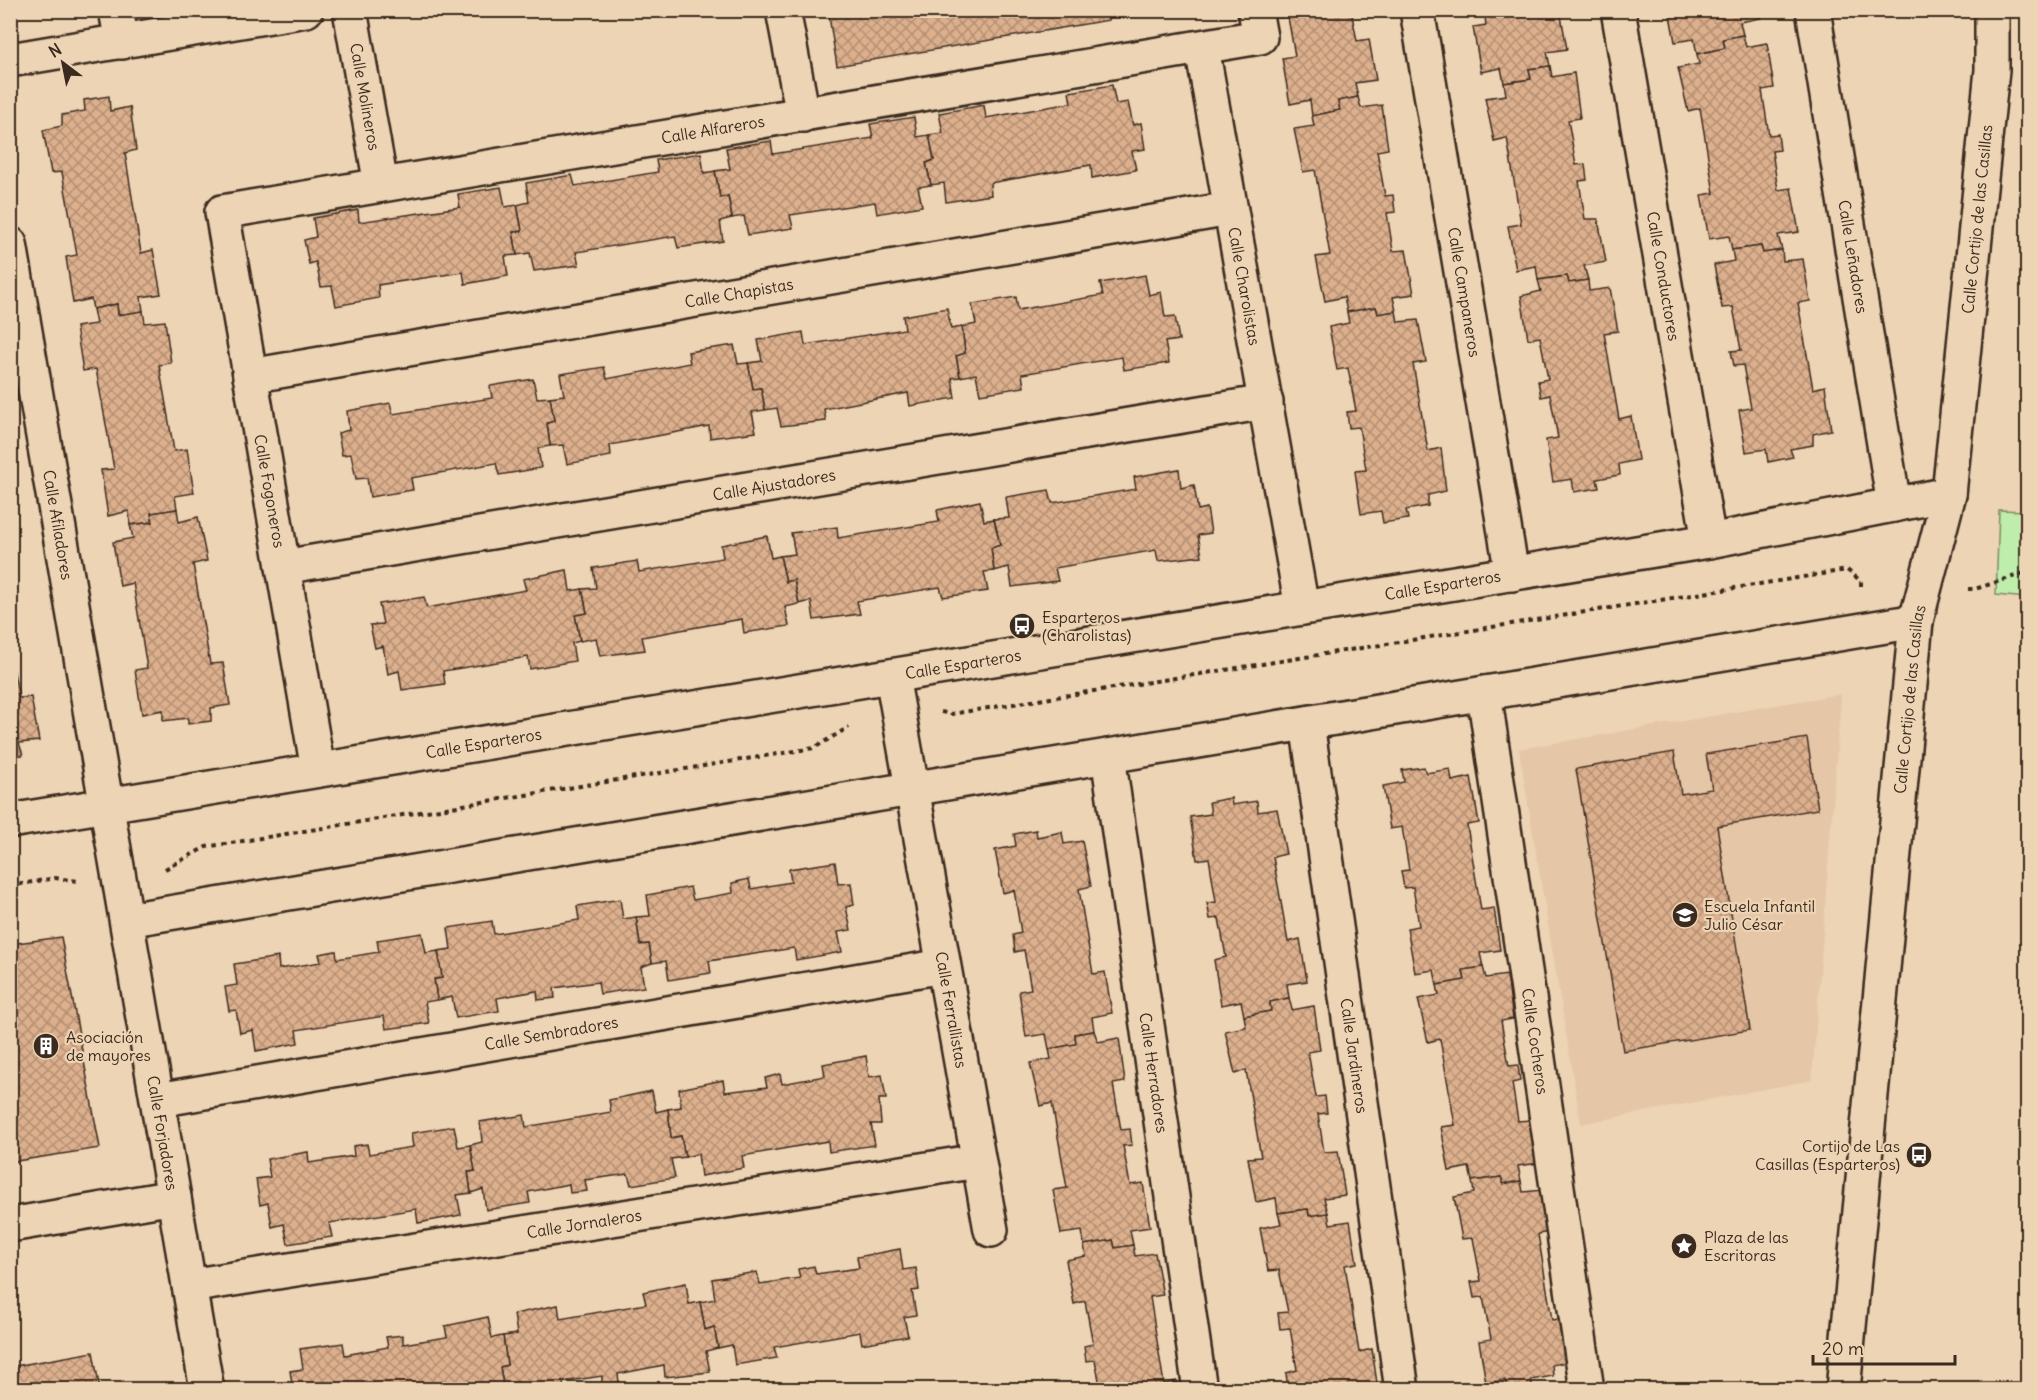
<svg xmlns="http://www.w3.org/2000/svg" width="2038" height="1400" font-family="Delius,sans-serif">
<defs>
<pattern id="building-cross-hatch" width="8" height="8" patternUnits="userSpaceOnUse" patternTransform="scale(1.5)"><rect width="8" height="8" fill="#dcaf8d"/><path d="M0 0l8 8M0 8l8-8" fill="none" stroke="#b48f73"/></pattern>
</defs>
<rect width="100%" height="100%" fill="#edd4b5"/>
<filter id="ink" filterUnits="userSpaceOnUse"><feTurbulence type="fractalNoise" baseFrequency=".0167" numOctaves="2"/><feDisplacementMap in="SourceGraphic" scale="12" xChannelSelector="R" yChannelSelector="G"/><feConvolveMatrix kernelMatrix="1 2 1 2 8 2 1 2 1" color-interpolation-filters="sRGB"/></filter>
<g filter="url(#ink)">
<polygon fill="#e5c6a6" points="1841,694 1812,1080 1581,1124 1519,749"/>
<polygon fill="#bfedab" stroke="#7d8c64" stroke-width="1.5" points="1999,510 2027,511 2027,598 1996,595"/>
<g fill="url(#building-cross-hatch)" stroke="#3b2a1e" stroke-width="1.5">
<polygon points="828,10 1107,10 1109,20 837,66"/>
<polygon points="1278,10 1351,10 1357,41 1369,39 1376,80 1355,83 1358,97 1338,101 1340,110 1312,116 1310,100 1290,104 1282,58 1295,56 1288,17 1279,18"/>
<polygon points="1484,10 1560,10 1567,49 1547,52 1550,66 1529,69 1531,79 1504,83 1501,68 1481,72 1473,27 1486,25"/>
<polygon points="1669,10 1759,10 1761,18 1740,22 1743,35 1723,39 1725,48 1697,54 1694,39 1675,42"/>
<polygon points="1743,35 1746,47 1767,43 1774,88 1762,90 1769,135 1778,134 1780,150 1772,151 1778,190 1791,188 1799,232 1778,235 1782,250 1763,253 1761,246 1732,250 1729,236 1709,239 1701,195 1714,193 1700,108 1688,111 1678,68 1699,64 1697,54 1725,48 1723,39"/>
<polygon points="1550,66 1552,77 1574,73 1580,118 1568,120 1576,165 1585,164 1587,180 1579,181 1585,219 1598,219 1606,262 1584,266 1588,280 1569,283 1567,276 1538,280 1536,266 1516,270 1508,226 1521,224 1507,138 1494,141 1485,98 1506,95 1504,83 1531,79 1529,69"/>
<polygon points="1112,85 1116,104 1128,102 1133,125 1141,123 1145,149 1132,151 1136,170 1092,178 1091,165 990,183 991,195 946,202 944,183 931,185 926,163 934,160 929,135 943,133 939,113 984,105 986,118 1071,103 1069,92"/>
<polygon points="109,96 110,111 130,107 136,150 125,153 141,253 153,250 161,294 141,297 143,311 118,315 117,304 93,309 91,299 73,303 66,257 77,255 62,172 51,173 43,130 62,126 62,115 85,111 84,100"/>
<polygon points="1358,97 1361,108 1382,105 1388,149 1377,151 1385,196 1393,195 1395,212 1387,213 1393,251 1406,250 1414,294 1393,297 1396,311 1378,314 1376,307 1347,312 1344,297 1325,301 1316,257 1330,255 1315,170 1303,172 1294,129 1314,126 1312,116 1340,110 1338,101"/>
<polygon points="914,117 917,137 929,135 934,160 926,163 931,185 918,187 922,206 877,214 875,202 790,215 793,228 748,235 744,216 732,218 728,196 720,198 715,171 730,169 726,148 771,141 773,154 873,138 870,124"/>
<polygon points="701,153 704,173 715,171 720,198 728,196 732,218 720,221 723,241 678,248 675,236 576,252 579,265 534,271 530,253 517,255 513,232 522,231 517,205 529,202 526,183 572,175 575,186 658,172 656,160"/>
<polygon points="501,187 505,207 517,205 522,231 513,232 517,255 505,256 508,276 465,284 463,272 378,285 379,298 336,306 332,286 321,287 316,262 309,264 304,240 316,237 313,218 358,210 359,222 460,207 458,194"/>
<polygon points="1761,246 1763,253 1782,250 1783,261 1803,259 1810,301 1798,303 1813,389 1825,386 1831,430 1813,434 1813,445 1790,449 1793,457 1768,462 1766,449 1746,452 1739,410 1751,408 1743,365 1734,366 1731,351 1741,350 1733,307 1722,308 1714,265 1734,261 1732,250"/>
<polygon points="1145,275 1149,295 1161,292 1165,317 1175,316 1179,340 1165,342 1169,363 1124,370 1122,357 1022,374 1024,387 980,394 976,374 960,377 956,356 965,353 962,327 976,324 972,304 1016,297 1018,310 1103,295 1100,283"/>
<polygon points="1567,276 1569,283 1588,280 1589,291 1610,288 1618,331 1604,333 1619,419 1631,416 1638,460 1619,464 1620,475 1597,479 1599,488 1574,492 1572,479 1553,482 1546,440 1558,438 1550,395 1541,397 1538,381 1548,379 1540,337 1528,339 1521,296 1541,291 1538,280"/>
<polygon points="117,304 118,315 143,311 145,323 165,321 171,363 159,365 174,451 187,449 194,493 175,496 177,509 151,513 153,522 130,525 129,511 108,516 101,470 114,469 96,369 83,371 76,327 96,324 93,309"/>
<polygon points="1376,307 1378,314 1396,311 1398,322 1418,320 1426,362 1413,364 1428,451 1441,448 1446,491 1428,495 1428,506 1406,510 1408,519 1383,523 1381,511 1361,514 1355,471 1366,470 1359,427 1349,428 1347,412 1356,411 1348,368 1337,370 1329,327 1349,323 1347,312"/>
<polygon points="947,308 951,329 962,327 965,353 956,356 960,377 952,378 955,398 910,406 908,393 824,409 826,421 781,426 777,408 765,410 761,388 753,389 748,363 762,361 758,340 803,332 805,345 905,329 903,316"/>
<polygon points="734,345 738,364 748,363 753,389 761,388 765,410 752,412 756,432 710,438 709,426 610,445 611,456 567,464 563,445 550,446 547,423 554,421 550,397 564,395 560,374 604,367 607,379 690,363 688,352"/>
<polygon points="533,379 537,398 550,397 554,421 547,423 550,446 538,448 541,468 499,475 496,463 411,478 413,490 370,497 367,478 356,479 351,454 342,455 338,433 349,430 347,411 390,403 393,414 492,398 490,386"/>
<polygon points="1179,469 1181,488 1194,485 1198,510 1207,508 1211,533 1198,535 1202,556 1158,561 1156,550 1055,568 1058,581 1012,587 1009,567 994,571 991,548 1000,545 994,519 1009,518 1006,497 1049,490 1052,503 1136,489 1134,477"/>
<polygon points="980,501 984,521 994,519 1000,545 991,548 994,571 984,572 988,591 943,597 940,587 857,601 860,614 814,620 811,601 799,604 794,580 786,582 780,556 795,554 791,533 837,527 838,538 939,522 937,510"/>
<polygon points="177,509 179,522 198,517 207,561 193,564 210,664 223,663 230,705 211,708 211,721 188,724 188,718 163,721 163,710 142,714 135,670 147,668 133,583 120,586 113,542 133,538 130,525 153,522 151,513"/>
<polygon points="767,536 771,558 780,556 786,582 794,580 799,604 785,607 789,626 744,633 742,619 642,637 645,650 600,656 596,638 580,641 575,615 587,613 582,589 596,588 593,568 637,561 639,572 723,558 721,545"/>
<polygon points="567,570 570,591 582,589 587,613 575,615 580,641 572,643 575,661 530,669 528,657 443,671 445,684 402,690 399,671 388,674 383,646 375,648 370,625 383,624 379,604 424,597 427,608 526,590 523,579"/>
<polygon points="10,652 19,698 31,697 39,741 19,743 23,755 10,757"/>
<polygon points="1807,738 1818,809 1717,826 1750,1030 1623,1051 1576,769 1674,752 1681,794 1712,789 1706,754"/>
<polygon points="1424,767 1426,773 1450,769 1452,781 1471,777 1479,823 1467,825 1481,910 1494,908 1500,950 1480,953 1483,967 1463,970 1465,980 1437,985 1434,970 1415,973 1407,928 1419,926 1413,887 1404,888 1401,871 1409,870 1402,827 1390,829 1383,786 1404,782 1402,770"/>
<polygon points="1231,798 1232,805 1257,801 1258,812 1277,809 1286,854 1273,857 1288,942 1300,939 1307,981 1287,984 1289,998 1270,1002 1271,1011 1244,1016 1241,1001 1221,1005 1214,960 1226,957 1219,918 1210,919 1207,903 1216,902 1209,858 1197,860 1190,817 1211,814 1209,802"/>
<polygon points="1036,830 1037,837 1062,832 1064,844 1082,841 1091,886 1079,889 1093,974 1105,972 1112,1013 1092,1017 1094,1031 1075,1034 1076,1044 1049,1049 1046,1034 1026,1037 1019,991 1031,989 1024,950 1015,952 1013,935 1021,933 1014,890 1003,893 995,850 1016,846 1014,834"/>
<polygon points="835,862 838,884 851,883 854,905 846,907 851,930 838,932 842,952 796,960 794,948 709,961 711,973 669,980 666,961 652,963 649,944 640,945 636,917 650,916 647,895 690,887 693,900 733,893 732,883 749,879 751,889 791,882 789,869"/>
<polygon points="620,899 623,919 636,917 640,945 649,944 652,963 641,967 644,987 600,994 598,982 554,988 555,998 538,1000 537,991 497,998 499,1011 456,1018 452,997 437,1000 434,979 442,978 438,951 451,949 448,928 492,921 494,934 579,920 577,906"/>
<polygon points="422,933 426,953 438,951 442,978 434,979 437,1000 425,1002 429,1023 386,1029 384,1016 296,1030 298,1043 256,1051 253,1030 240,1033 236,1010 229,1011 225,987 237,985 234,964 278,957 279,969 321,962 319,954 336,951 337,959 379,952 377,940"/>
<polygon points="61,937 100,1148 10,1162 10,944"/>
<polygon points="1483,967 1486,978 1507,975 1513,1019 1501,1021 1509,1066 1518,1065 1520,1081 1512,1083 1518,1121 1531,1120 1539,1163 1518,1166 1521,1181 1503,1184 1501,1177 1472,1181 1469,1167 1449,1171 1441,1127 1455,1125 1440,1039 1428,1042 1418,999 1439,995 1437,985 1465,980 1463,970"/>
<polygon points="1289,998 1292,1010 1314,1006 1320,1050 1308,1052 1316,1097 1325,1096 1327,1113 1318,1114 1324,1152 1338,1151 1345,1195 1324,1198 1328,1213 1309,1216 1308,1209 1278,1213 1276,1198 1256,1202 1248,1158 1261,1157 1246,1070 1235,1074 1225,1031 1246,1027 1244,1016 1271,1011 1270,1002"/>
<polygon points="1094,1031 1098,1042 1119,1038 1125,1082 1113,1084 1121,1130 1130,1129 1132,1145 1123,1146 1130,1185 1143,1183 1150,1227 1130,1230 1133,1245 1115,1248 1113,1240 1084,1245 1082,1231 1061,1234 1053,1190 1067,1188 1052,1103 1040,1106 1030,1063 1051,1059 1049,1049 1076,1044 1075,1034"/>
<polygon points="866,1056 869,1077 882,1075 886,1099 879,1099 881,1124 871,1124 875,1145 829,1152 828,1141 742,1156 744,1168 701,1176 698,1154 685,1157 681,1136 671,1138 668,1109 681,1107 679,1089 723,1080 725,1092 767,1087 765,1078 780,1074 782,1084 825,1076 823,1064"/>
<polygon points="652,1091 656,1112 668,1109 671,1138 681,1136 685,1157 671,1159 675,1178 631,1185 628,1174 585,1180 587,1191 570,1193 569,1184 528,1192 530,1203 486,1210 483,1189 471,1193 468,1172 475,1171 470,1145 482,1142 480,1122 524,1115 526,1127 611,1112 609,1100"/>
<polygon points="454,1126 458,1147 470,1145 475,1171 468,1172 471,1193 457,1195 461,1215 418,1223 416,1209 329,1223 332,1237 288,1244 284,1224 272,1227 268,1203 260,1205 256,1179 270,1177 267,1159 308,1152 309,1163 354,1156 353,1146 367,1144 369,1154 413,1147 411,1133"/>
<polygon points="1501,1177 1503,1184 1521,1181 1523,1192 1543,1190 1551,1232 1538,1234 1552,1320 1566,1318 1571,1361 1552,1365 1553,1376 1531,1380 1533,1388 1527,1390 1507,1390 1505,1380 1486,1383 1479,1341 1491,1339 1483,1297 1474,1298 1471,1282 1481,1281 1473,1238 1462,1239 1454,1197 1474,1193 1472,1181"/>
<polygon points="1308,1209 1309,1216 1328,1213 1330,1224 1350,1221 1357,1263 1345,1265 1359,1352 1372,1349 1378,1390 1288,1390 1286,1373 1297,1370 1290,1328 1280,1329 1278,1313 1288,1312 1279,1270 1268,1271 1260,1228 1281,1224 1278,1213"/>
<polygon points="1113,1240 1115,1248 1133,1245 1135,1256 1155,1253 1163,1295 1150,1297 1164,1384 1177,1381 1178,1390 1101,1390 1095,1360 1086,1361 1084,1346 1093,1344 1085,1301 1074,1304 1066,1260 1086,1256 1084,1245"/>
<polygon points="900,1249 903,1270 916,1268 919,1290 912,1291 916,1315 904,1317 908,1336 862,1344 860,1332 774,1347 777,1358 735,1365 732,1345 718,1348 714,1327 705,1330 700,1302 715,1299 712,1279 757,1272 760,1284 800,1278 798,1269 814,1266 816,1274 859,1268 857,1257"/>
<polygon points="686,1283 689,1304 700,1302 705,1330 714,1327 718,1348 706,1351 710,1372 665,1377 664,1365 618,1374 619,1382 602,1384 602,1376 563,1382 564,1390 519,1390 518,1382 503,1385 500,1367 507,1365 503,1336 517,1334 514,1314 558,1305 560,1319 646,1304 643,1292"/>
<polygon points="488,1317 492,1338 503,1336 507,1365 500,1367 503,1385 491,1387 492,1390 293,1390 290,1371 303,1369 300,1349 343,1343 345,1355 388,1347 386,1337 403,1335 403,1344 447,1337 445,1326"/>
<polygon points="93,1352 100,1390 10,1390 10,1367"/>
</g>
<g fill="none" stroke-linecap="round" stroke-linejoin="round">
<defs>
<g id="minor">
<polyline points="116,10 122,42"/>
<path id="s1" d="M350 10 381 185"/>
<polyline points="783,10 803,115"/>
<path id="s2" d="M1417 10 1512 574"/>
<path id="s3" d="M1618 10 1709 541"/>
<path id="s4" d="M1813 10 1894 505"/>
<path id="s5" d="M1202 48 1302 608"/>
<polyline points="10,60 306,10"/>
<path id="s6" d="M10 244 207 1390"/>
<path id="s7" d="M250 376 1230 209"/>
<path id="s8" d="M283 567 1266 402"/>
<path id="s9" d="M892 676 991 1230"/>
<path id="s10" d="M1484 693 1587 1390"/>
<path id="s11" d="M1307 723 1402 1390"/>
<path id="s12" d="M1108 756 1200 1390"/>
<path id="s13" d="M318 770 222 212 1260 37 1255 10"/>
<path id="s14" d="M10 821 1709 541 1949 494"/>
<polyline points="127,920 1916,621"/>
<path id="s15" d="M158 1100 943 966"/>
<polyline points="10,1225 174,1197"/>
<path id="s16" d="M189 1286 978 1161"/>
<path id="s17" d="M1843 1390 1916 621 1949 494 1992 70V10"/>
</g>
</defs>
<use href="#minor" stroke="#3b2a1e" stroke-width="38"/>
<g stroke="#3b2a1e" stroke-width="4" stroke-dasharray="4.5 4.5" stroke-linecap="butt">
<polyline points="1968,589 1975,589 2028,572"/>
<polyline points="941,712 951,714 1847,570 1861,581 1861,589"/>
<polyline points="165,869 206,847 814,748 849,727"/>
<polyline points="10,886 55,878 78,881"/>
</g>
<use href="#minor" stroke="#edd4b5" stroke-width="33"/>
</g>
</g>
<defs>
<symbol id="bus-disc" viewBox="-11 -11 22 22"><circle r="9.5" fill="#3b2a1e" stroke="#edd4b5"/><path d="M-5-6H5V4H4V6H2V4H-2V6H-4V4H-5ZM-3.5-4V0h7V-4ZM-3.5 1.2v1.5H-2V1.2ZM2 1.2v1.5H3.5V1.2Z" fill="#fff"/></symbol>
<symbol id="school-disc" viewBox="-11 -11 22 22"><circle r="9.5" fill="#3b2a1e" stroke="#edd4b5"/><path d="M0-5L7-2L0 1L-7-2ZM-4 1L0 2.5L4 1V4Q0 6-4 4Z" fill="#fff"/></symbol>
<symbol id="building-disc" viewBox="-11 -11 22 22"><circle r="9.5" fill="#3b2a1e" stroke="#edd4b5"/><path d="M-4-6H4V6H1V3H-1V6H-4ZM-2.5-4.3h1.7v1.8h-1.7ZM.8-4.3h1.7v1.8H.8ZM-2.5-1h1.7V.8h-1.7ZM.8-1h1.7V.8H.8Z" fill="#fff"/></symbol>
<symbol id="sight-disc" viewBox="-11 -11 22 22"><circle r="9.5" fill="#3b2a1e" stroke="#edd4b5"/><path d="M0-6L1.8-2.2L6-1.7L2.9 1.2L3.7 5.4L0 3.3L-3.7 5.4L-2.9 1.2L-6-1.7L-1.8-2.2Z" fill="#fff"/></symbol>
</defs>
<g fill-rule="evenodd">
<use href="#bus-disc" x="1007" y="611" width="30" height="30"/>
<use href="#school-disc" x="1670" y="900" width="30" height="30"/>
<use href="#building-disc" x="31" y="1031" width="30" height="30"/>
<use href="#bus-disc" x="1904" y="1140" width="30" height="30"/>
<use href="#sight-disc" x="1669" y="1231" width="30" height="30"/>
</g>
<g text-anchor="middle" dominant-baseline="central" stroke-width="4.5" stroke-linejoin="round" paint-order="stroke">
<g font-size="16" fill="#3b2a1e" stroke="#edd4b5">
<text stroke="none"><textPath href="#s1" startOffset="88">Calle Molineros</textPath></text>
<text stroke="none"><textPath href="#s13" startOffset="1064">Calle Alfareros</textPath></text>
<text stroke="none"><textPath href="#s17" startOffset="1180">Calle Cortijo de las Casillas</textPath></text>
<text stroke="none"><textPath href="#s4" startOffset="250">Calle Leñadores</textPath></text>
<text stroke="none"><textPath href="#s3" startOffset="270">Calle Conductores</textPath></text>
<text stroke="none"><textPath href="#s5" startOffset="242">Calle Charolistas</textPath></text>
<text stroke="none"><textPath href="#s2" startOffset="286">Calle Campaneros</textPath></text>
<text stroke="none"><textPath href="#s7" startOffset="496">Calle Chapistas</textPath></text>
<text stroke="none"><textPath href="#s8" startOffset="498">Calle Ajustadores</textPath></text>
<text transform="translate(270 491) rotate(80)">Calle Fogoneros</text>
<text stroke="none"><textPath href="#s6" startOffset="285">Calle Afiladores</textPath></text>
<text stroke="none"><textPath href="#s14" startOffset="1452">Calle Esparteros</textPath></text>
<text stroke="none"><textPath href="#s14" startOffset="966">Calle Esparteros</textPath></text>
<text stroke="none"><textPath href="#s17" startOffset="694">Calle Cortijo de las Casillas</textPath></text>
<text stroke="none"><textPath href="#s14" startOffset="480">Calle Esparteros</textPath></text>
<text stroke="none"><textPath href="#s9" startOffset="339">Calle Ferrallistas</textPath></text>
<text stroke="none"><textPath href="#s15" startOffset="399">Calle Sembradores</textPath></text>
<text stroke="none"><textPath href="#s10" startOffset="352">Calle Cocheros</textPath></text>
<text stroke="none"><textPath href="#s11" startOffset="336">Calle Jardineros</textPath></text>
<text stroke="none"><textPath href="#s12" startOffset="320">Calle Herradores</textPath></text>
<text stroke="none"><textPath href="#s6" startOffset="902">Calle Forjadores</textPath></text>
<text stroke="none"><textPath href="#s16" startOffset="400">Calle Jornaleros</textPath></text>
</g>
<g font-size="16" fill="#3b2a1e" stroke="#edd4b5" text-anchor="start">
<text x="1042" y="617">Esparteros<tspan x="1042" dy="18">(Charolistas)</tspan></text>
<text x="1704" y="906">Escuela Infantil<tspan x="1704" dy="18">Julio César</tspan></text>
<text x="66" y="1037">Asociación<tspan x="66" dy="18">de mayores</tspan></text>
<text x="1900" y="1146" text-anchor="end">Cortijo de Las<tspan x="1900" dy="18">Casillas (Esparteros)</tspan></text>
<text x="1704" y="1237">Plaza de las<tspan x="1704" dy="18">Escritoras</tspan></text>
</g>
</g>
<rect width="2038" height="1400" fill="none" stroke="#edd4b5" stroke-width="36"/>
<rect x="18" y="18" width="2002" height="1364" fill="none" stroke="#3b2a1e" stroke-width="2" filter="url(#ink)"/>
<g transform="translate(63 63) rotate(328)" stroke="#edd4b5" stroke-width="4.5" paint-order="stroke">
<path d="M0-4.5L10 22L0 15L-10 22Z" fill="#3b2a1e"/>
<text y="-9" font-size="16" font-weight="bold" text-anchor="middle" fill="#3b2a1e">N</text>
</g>
<path d="M1813 1355v9h142v-9" fill="none" stroke="#3b2a1e" stroke-width="3"/>
<text x="1822" y="1355" font-size="18" fill="#3b2a1e" stroke="#edd4b5" stroke-width="4.5" paint-order="stroke">20 m</text>
</svg>
